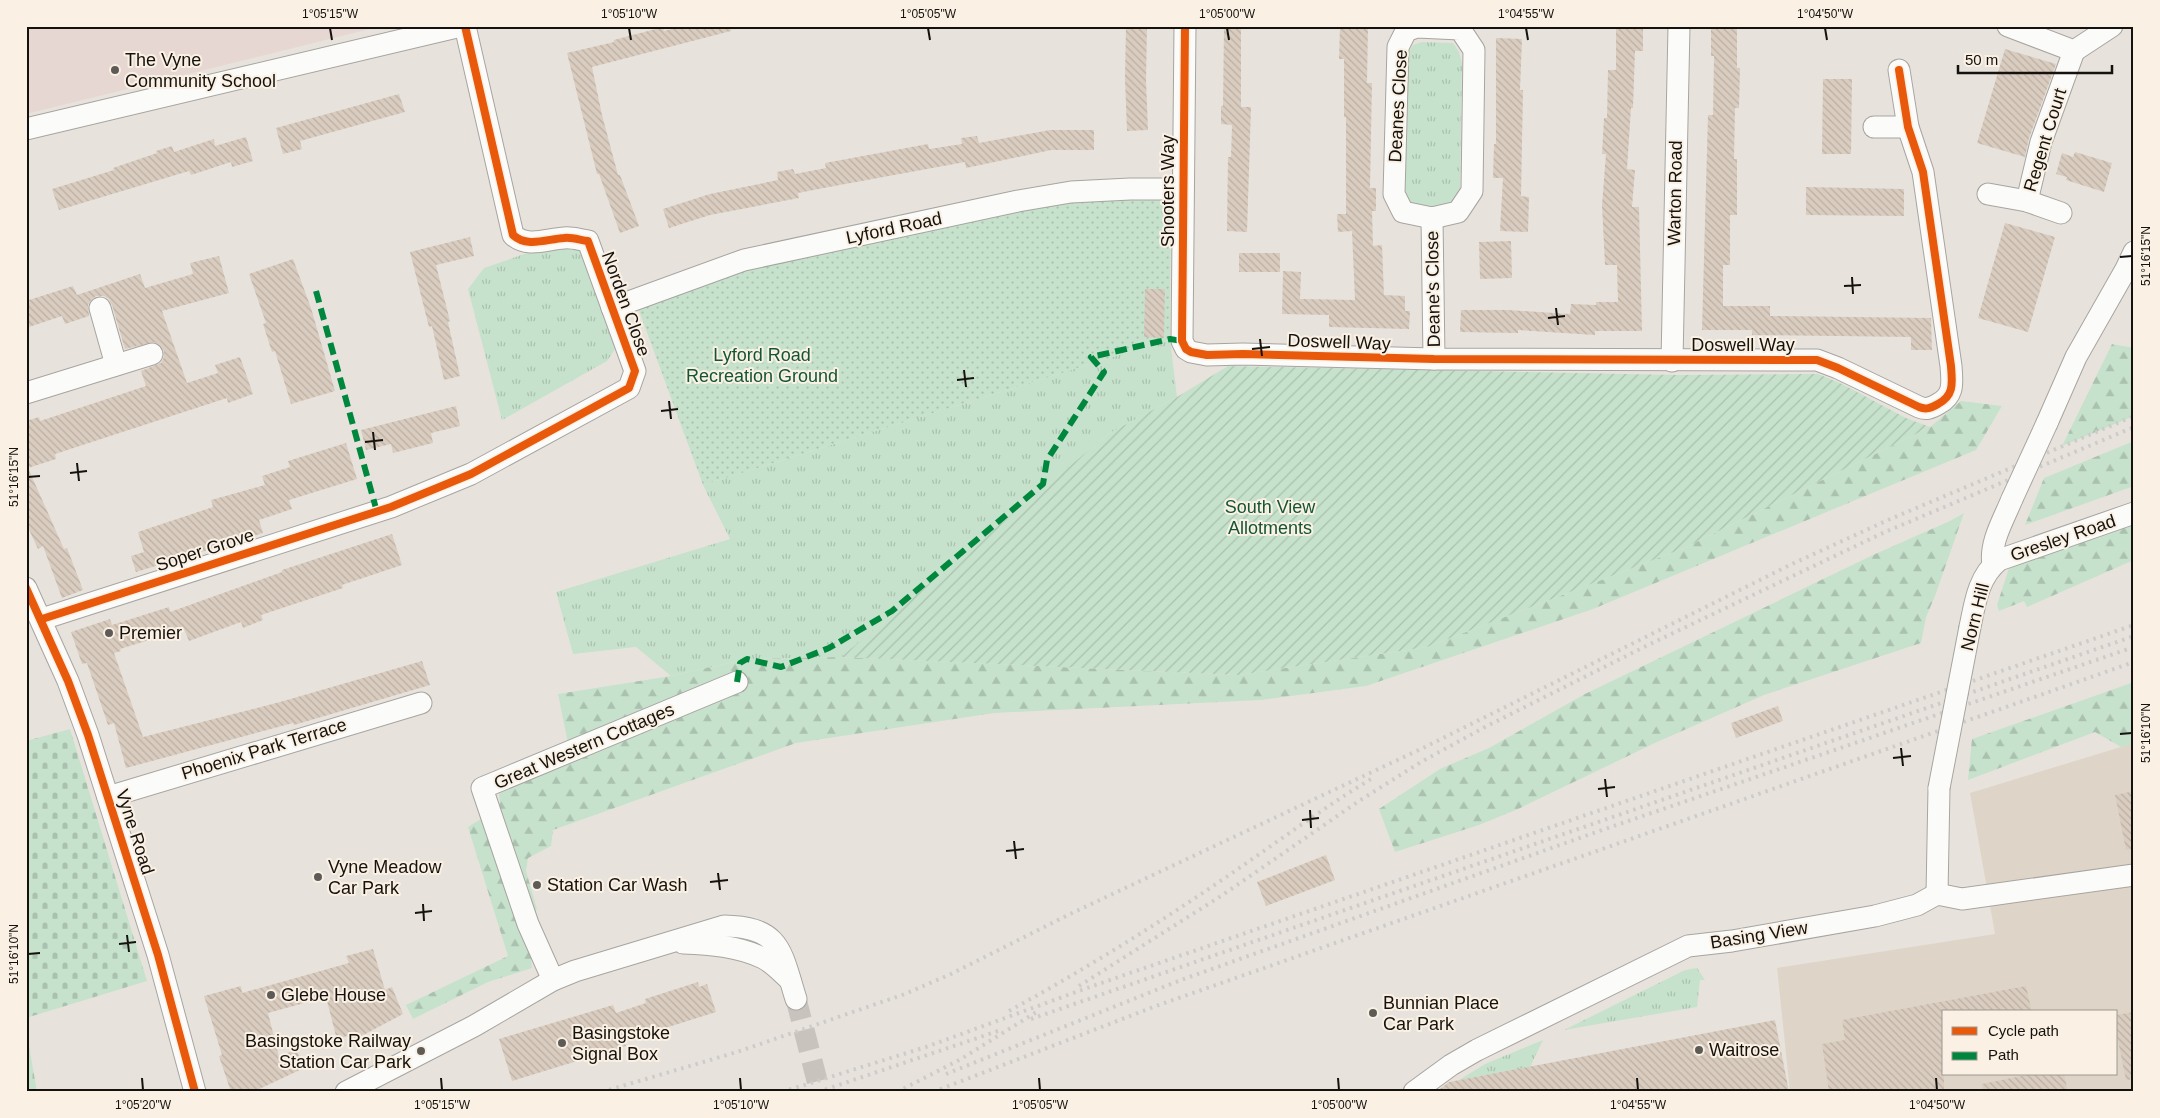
<svg xmlns="http://www.w3.org/2000/svg" width="2160" height="1118" font-family="Arial,sans-serif">
<defs>
<pattern id="grass-tufts" width="24" height="20" patternUnits="userSpaceOnUse" patternTransform="scale(1.25)"><rect width="24" height="20" fill="#c6e2cc"/><path d="M3 7l-1-3M5 7V3M7 7l1-3M15 17l-1-3M17 17v-4M19 17l1-3" fill="none" stroke="#a9c1ae"/></pattern>
<pattern id="forest-firs" width="22" height="20" patternUnits="userSpaceOnUse" patternTransform="scale(1.25)"><rect width="22" height="20" fill="#c6e2cc"/><path d="M5 1l3.5 6h-7zM16 11l3.5 6h-7z" fill="#a9c1ae"/></pattern>
<pattern id="cemetery-stones" width="16" height="16" patternUnits="userSpaceOnUse" patternTransform="scale(1.25)"><rect width="16" height="16" fill="#c6e2cc"/><path d="M2 7V4a2 2 0 0 1 4 0v3zM10 15v-3a2 2 0 0 1 4 0v3z" fill="#a9c1ae"/></pattern>
<pattern id="park-dots" width="8" height="8" patternUnits="userSpaceOnUse" patternTransform="scale(1.25)"><rect width="8" height="8" fill="#c6e2cc"/><path d="M2 2h.1M6 6h.1" fill="none" stroke="#a9c1ae" stroke-width="1.8" stroke-linecap="round"/></pattern>
<pattern id="garden-furrows" width="10" height="10" patternUnits="userSpaceOnUse" patternTransform="scale(1.25)"><rect width="10" height="10" fill="#c6e2cc"/><path d="M-1 1l2-2M0 10L10 0M9 11l2-2" fill="none" stroke="#a9c1ae"/></pattern>
<pattern id="building-back-hatch" width="6" height="6" patternUnits="userSpaceOnUse" patternTransform="scale(1.25)"><rect width="6" height="6" fill="#dacdc0"/><path d="M-1 5l2 2M0 0l6 6M5-1l2 2" fill="none" stroke="#baafa4"/></pattern>
</defs>
<rect width="100%" height="100%" fill="#e7e3dc"/>
<path fill="#ded5c8" fill-rule="evenodd" d="M2134 743V1092H1790L1777 968 1995 934 1970 793ZM1944 1012H2116V1074H1944Z"/>
<polygon fill="#e7d7d2" points="26,26 382,26 26,114"/>
<g fill="url(#grass-tufts)">
<polygon points="1422,42 1453,43 1459,52 1462,63 1460,195 1457,204 1438,209 1409,204 1405,193 1408,53 1413,45"/>
<polygon points="570,245 582,248 615,349 607,361 502,420 468,289 484,268 527,253"/>
<polygon points="1170,339 1177,397 1108,434 841,657 747,659 671,676 636,647 573,654 556,592 730,539 703,485"/>
<polygon points="1697,968 1705,980 1700,980 1697,1007 1564,1030 1685,970"/>
<polygon points="1543,1040 1530,1067 1459,1080 1485,1064"/>
</g>
<g fill="url(#forest-firs)">
<polygon points="2112,344 2134,348 2134,416 2062,446"/>
<polygon points="1961,401 2002,406 1976,450 1593,609 1366,686 1261,700 994,713 796,743 553,830 551,846 528,858 526,871 537,909 528,924 532,968 488,982 413,1019 406,1005 508,956 468,827 500,807 499,789 609,748 609,725 568,743 558,694 671,676 747,659 841,657 1238,675 1427,647 1684,548 1930,427"/>
<polygon points="2134,441 2134,486 2025,525 2044,478"/>
<polygon points="1964,513 1935,596 1926,617 1921,643 1764,695 1657,742 1518,809 1479,825 1395,852 1379,809 1440,769 1489,748 1585,694 1873,555 1950,521"/>
<polygon points="2134,523 2134,560 2027,607 2024,601 1999,611 1997,605 2009,568"/>
<polygon points="2134,682 2134,744 2121,747 2095,732 1968,780 1972,739"/>
</g>
<g fill="url(#cemetery-stones)">
<polygon points="70,729 147,981 26,1018 26,741"/>
<polygon points="26,1028 37,1092 26,1092"/>
</g>
<polygon fill="url(#park-dots)" points="1171,190 1170,339 703,485 638,308 690,285 849,244 1056,202"/>
<polygon fill="url(#garden-furrows)" points="1228,366 1677,375 1818,374 1842,384 1906,418 1930,427 1684,548 1427,647 1238,675 841,657 1108,434 1177,397"/>
<g fill="url(#building-back-hatch)">
<polygon points="682,26 730,26 731,31 592,67 602,115 618,175 620,175 639,226 620,233 599,174 597,174 567,53 614,42 614,40 663,27 664,31"/>
<polygon points="1126,26 1147,26 1146,81 1148,130 1127,131 1125,79"/>
<polygon points="1224,26 1241,26 1241,107 1251,107 1247,232 1227,231 1228,157 1231,157 1232,125 1221,124 1221,106 1223,106"/>
<polygon points="1616,26 1643,26 1643,51 1635,51 1633,108 1631,108 1627,169 1635,170 1632,207 1639,207 1642,331 1595,331 1595,335 1518,330 1518,333 1460,332 1461,310 1508,310 1570,314 1571,304 1596,305 1596,302 1618,302 1617,265 1605,265 1602,205 1606,154 1602,154 1604,118 1607,118 1608,70 1616,70"/>
<polygon points="1711,26 1737,26 1737,68 1740,68 1739,108 1735,108 1734,159 1737,159 1737,215 1730,215 1730,265 1723,265 1723,306 1770,306 1770,316 1931,318 1932,350 1911,350 1911,337 1752,335 1752,330 1702,330 1708,115 1713,115 1714,56 1711,56"/>
<polygon points="1340,27 1368,27 1367,83 1372,83 1370,188 1376,188 1376,211 1372,211 1373,246 1382,245 1384,295 1405,296 1405,311 1410,311 1409,329 1329,327 1329,315 1282,314 1283,271 1301,272 1300,299 1355,300 1352,231 1338,232 1337,214 1346,214 1346,117 1344,117 1344,59 1339,59"/>
<polygon points="1496,38 1522,39 1520,90 1523,90 1521,196 1529,197 1528,232 1500,231 1503,178 1493,178 1494,144 1496,144"/>
<polygon points="2005,49 2056,64 2029,138 2025,157 1977,143"/>
<polygon points="1823,79 1852,79 1851,154 1822,154"/>
<polygon points="399,94 405,112 300,141 302,149 283,154 276,128"/>
<polygon points="1050,130 1094,130 1094,150 1051,150 966,168 965,162 829,187 798,193 799,198 710,215 669,228 663,209 710,194 778,180 777,172 793,169 795,174 826,168 825,163 928,144 929,149 962,144 961,138 977,136 979,143"/>
<polygon points="246,137 253,161 232,167 231,162 191,175 189,171 59,210 52,189 114,170 113,168 157,153 156,151 172,146 174,152 214,139 215,146"/>
<polygon points="2075,152 2112,163 2104,192 2066,180 2067,177 2056,174 2062,153 2073,157"/>
<polygon points="1806,187 1904,189 1904,216 1806,215"/>
<polygon points="2005,223 2055,237 2028,332 1978,318"/>
<polygon points="470,237 474,256 436,265 450,321 448,322 460,376 444,380 432,326 429,327 410,252"/>
<polygon points="1511,241 1512,278 1480,279 1479,242"/>
<rect x="1239" y="253" width="41" height="19"/>
<polygon points="219,256 229,293 162,311 187,383 218,373 215,365 240,357 253,394 228,403 227,398 55,454 56,459 28,468 64,549 67,548 83,590 62,598 43,546 38,549 26,523 26,421 39,417 40,421 146,386 141,371 161,363 164,357 164,351 160,345 154,342 125,349 112,305 109,299 104,296 96,296 91,300 88,305 89,316 65,324 62,316 26,328 26,301 73,286 77,295 140,274 145,288 193,274 190,263"/>
<polygon points="293,259 311,308 335,391 291,404 275,351 272,352 263,324 266,323 249,274"/>
<polygon points="1145,289 1165,289 1164,338 1144,337"/>
<polygon points="456,406 460,426 431,433 433,443 393,453 391,444 366,450 361,430"/>
<polygon points="346,443 357,479 289,500 292,509 259,520 263,533 136,572 131,556 144,552 138,532 213,507 211,500 265,485 262,476 290,467 288,461"/>
<polygon points="392,534 402,565 342,585 343,588 261,615 263,620 243,628 241,622 189,641 184,629 120,649 121,651 114,653 143,737 280,702 422,661 430,685 294,725 293,723 126,768 114,723 108,725 87,663 82,664 71,632 110,619 112,625 169,607 170,612 282,572 282,570"/>
<polygon points="1778,706 1783,721 1736,738 1731,723"/>
<polygon points="2134,791 2134,849 2126,850 2115,795"/>
<polygon points="1326,855 1335,880 1266,906 1257,882"/>
<polygon points="373,949 385,990 392,987 403,1014 352,1041 347,1036 337,1040 326,997 268,1013 279,1057 296,1049 304,1068 253,1092 231,1092 219,1056 222,1055 204,996 241,986 242,993 349,963 346,956"/>
<polygon points="698,982 699,987 707,984 716,1012 624,1041 626,1046 512,1081 499,1039 613,1005 616,1013 646,1003 645,999"/>
<polygon points="2026,986 2032,1012 1944,1012 1944,1092 1829,1092 1822,1044 1845,1040 1842,1020"/>
<polygon points="2134,1012 2134,1079 2126,1080 2116,1031 2116,1015"/>
<polygon points="1775,1020 1789,1092 1440,1092 1440,1089 1449,1082"/>
<polygon points="2031,1074 2064,1074 2068,1092 1983,1092 1982,1084"/>
</g>
<g fill="none" stroke-linecap="round" stroke-linejoin="round">
<polyline stroke="#c8c4bd" stroke-width="21" stroke-dasharray="21 11" stroke-linecap="butt" points="796,999 820,1092"/>
<defs>
<g id="minor">
<path d="M1185 26 1182 341 1186 349 1191 352 1207 355 1243 354 1434 359 1817 360 1838 368 1919 407C1926 410 1931 408 1938 404 1955 395 1952 382 1951 366L1923 172 1908 127 1899 70"/>
<polyline points="2008,26 2074,51 2112,26"/>
<polygon points="1417,27 1460,29 1474,50 1472,191 1458,212 1432,218 1403,212 1394,194 1398,47 1406,31"/>
<polyline points="1874,127 1908,127"/>
<polyline points="26,129 461,26"/>
<polyline points="1988,194 2027,201 2061,213"/>
<polyline points="2027,201 2041,142 2074,51"/>
<polyline points="1432,218 1434,359"/>
<polyline points="100,308 116,365"/>
<polyline points="612,308 744,260 1018,201 1071,192 1130,189 1183,189"/>
<polyline points="1672,361 1679,26"/>
<polyline points="26,393 152,354"/>
<polyline points="2047,423 2076,357 2126,269 2134,252"/>
<path d="M1993 565C1989 543 2004 519 2012 499"/>
<polyline points="26,588 68,681 88,735 158,955 195,1092"/>
<path d="M42 619 391 507 471 474 629 388 635 371 588 241C580 240 572 237 564 238 547 239 527 248 513 235L465 26"/>
<path d="M1970 627C1975 603 1978 577 1999 560L2134 513"/>
<polyline points="108,797 421,703"/>
<polyline points="1937,894 1939,788"/>
<path d="M683 943C710 944 738 946 763 958 773 963 782 973 790 980"/>
<polyline points="553,980 528,924 482,788 737,682"/>
<path d="M346 1092 474 1026 553 980 575 971 724 926C781 927 781 951 796 999"/>
<polyline points="1414,1092 1451,1065 1477,1050 1688,946 1732,941 1875,916 1917,905 1937,894 1962,899 2134,875"/>
</g>
</defs>
<use href="#minor" stroke="#a8a49f" stroke-width="23"/>
<use href="#minor" stroke="#fbfbfa" stroke-width="21"/>
<g stroke="#cdccca" stroke-width="4" stroke-dasharray="2.5 5" stroke-linecap="butt">
<polyline points="1079,986 1221,896 1359,801 1421,762 1485,727 1646,646 1885,532 2134,427"/>
<path d="M1009 1011C1078 973 1145 932 1210 888 1264 852 1315 813 1371 779"/>
<polyline points="1031,1019 2134,636"/>
<polyline points="946,1074 1181,980 1602,830 2134,647"/>
<polyline points="602,1092 737,1052 905,994 951,974 1070,914 1423,748 1792,564 1888,520 2134,416"/>
<polyline points="782,1092 926,1047 1087,988 2134,625"/>
<polyline points="818,1092 998,1031"/>
<polyline points="897,1092 961,1059 1038,1011"/>
<polyline points="933,1092 1156,1006 2134,662"/>
</g>
<defs>
<g id="minor-bridge">
<polyline points="2012,499 2047,423"/>
<polyline points="1939,788 1970,627"/>
</g>
</defs>
<use href="#minor-bridge" stroke="#a8a49f" stroke-width="23" stroke-linecap="butt"/>
<use href="#minor-bridge" stroke="#fbfbfa" stroke-width="21"/>
<g stroke="#00873e" stroke-width="6" stroke-dasharray="12 6" stroke-linecap="butt">
<polyline points="316,291 377,512"/>
<polyline points="737,682 740,663 747,659 781,667 829,648 892,611 1043,484 1047,460 1104,372 1091,357 1170,339 1182,341"/>
</g>
<defs>
<g id="cycleway">
<path d="M1185 26 1182 341 1186 349 1191 352 1207 355 1243 354 1434 359 1817 360 1838 368 1919 407C1926 410 1931 408 1938 404 1955 395 1952 382 1951 366L1923 172 1908 127 1899 70"/>
<polyline points="26,588 68,681 88,735 158,955 195,1092"/>
<path d="M42 619 391 507 471 474 629 388 635 371 588 241C580 240 572 237 564 238 547 239 527 248 513 235L465 26"/>
</g>
</defs>
<use href="#cycleway" stroke="#faf1e4" stroke-width="11"/>
<use href="#cycleway" stroke="#e8590c" stroke-width="8"/>
</g>
<path fill="none" stroke="#15120e" stroke-width="2" d="M330 28 332 40M629 28 631 40M928 28 930 40M1227 28 1229 40M1526 28 1528 40M1825 28 1827 40M2120 257 2132 256M1852 277 1853 294M1844 286 1861 285M1556 308 1558 325M1548 318 1565 316M1260 339 1262 356M1252 349 1270 347M964 370 966 387M957 380 974 378M669 401 671 419M661 411 678 409M373 432 375 450M365 442 383 440M77 463 79 481M70 473 87 471M28 477 40 476M2120 734 2132 733M1901 748 1903 766M1893 758 1911 756M1605 779 1607 797M1598 789 1615 787M1310 810 1311 828M1302 820 1319 818M1014 841 1016 859M1006 851 1024 849M718 873 720 890M710 882 728 880M423 904 424 921M415 913 432 911M127 935 129 952M119 944 136 942M28 954 40 953M142 1078 143 1090M441 1078 442 1090M740 1078 741 1090M1039 1078 1040 1090M1338 1078 1339 1090M1637 1078 1638 1090M1936 1078 1937 1090"/>
<g fill="#5e5b56" stroke="#faf1e4" stroke-width="2">
<circle cx="115" cy="70" r="5"/>
<circle cx="109" cy="633" r="5"/>
<circle cx="318" cy="877" r="5"/>
<circle cx="537" cy="885" r="5"/>
<circle cx="271" cy="995" r="5"/>
<circle cx="1373" cy="1013" r="5"/>
<circle cx="562" cy="1043" r="5"/>
<circle cx="1699" cy="1050" r="5"/>
<circle cx="421" cy="1051" r="5"/>
</g>
<g text-anchor="middle" dominant-baseline="central" stroke-width="4" stroke-linejoin="round" paint-order="stroke">
<g font-size="18" fill="#15120e" stroke="#faf1e4" text-anchor="start">
<text x="125" y="60">The Vyne<tspan x="125" dy="21">Community School</tspan></text>
<text x="119" y="633">Premier</text>
<text x="328" y="867">Vyne Meadow<tspan x="328" dy="21">Car Park</tspan></text>
<text x="547" y="885">Station Car Wash</text>
<text x="281" y="995">Glebe House</text>
<text x="1383" y="1003">Bunnian Place<tspan x="1383" dy="21">Car Park</tspan></text>
<text x="572" y="1033">Basingstoke<tspan x="572" dy="21">Signal Box</tspan></text>
<text x="411" y="1041" text-anchor="end">Basingstoke Railway<tspan x="411" dy="21">Station Car Park</tspan></text>
<text x="1709" y="1050">Waitrose</text>
</g>
<g font-size="18" fill="#15120e" stroke="#faf1e4">
<text transform="translate(1398 106) rotate(-87)">Deanes Close</text>
<text transform="translate(2045 140) rotate(-73)">Regent Court</text>
<text transform="translate(1168 191) rotate(-90)">Shooters Way</text>
<text transform="translate(1675 193) rotate(-89)">Warton Road</text>
<text transform="translate(894 228) rotate(-12)">Lyford Road</text>
<text transform="translate(1433 289) rotate(-91)">Deane's Close</text>
<text transform="translate(626 304) rotate(70)">Norden Close</text>
<text transform="translate(1339 342) rotate(2)">Doswell Way</text>
<text x="1743" y="345">Doswell Way</text>
<text transform="translate(2063 538) rotate(-19)">Gresley Road</text>
<text transform="translate(205 550) rotate(-18)">Soper Grove</text>
<text transform="translate(1975 617) rotate(-76)">Norn Hill</text>
<text transform="translate(584 746) rotate(-23)">Great Western Cottages</text>
<text transform="translate(264 749) rotate(-17)">Phoenix Park Terrace</text>
<text transform="translate(135 832) rotate(72)">Vyne Road</text>
<text transform="translate(1759 935) rotate(-9)">Basing View</text>
</g>
<g font-size="18" fill="#135634" stroke="#faf1e4">
<text x="762" y="355">Lyford Road<tspan x="762" dy="21">Recreation Ground</tspan></text>
<text x="1270" y="507">South View<tspan x="1270" dy="21">Allotments</tspan></text>
</g>
</g>
<rect width="2160" height="1118" fill="none" stroke="#faf1e4" stroke-width="55"/>
<rect x="1942" y="1010" width="175" height="65" fill="#faf1e4" stroke="#9e988e"/>
<rect x="1952" y="1027" width="25" height="8" fill="#e8590c" stroke="#9e988e"/>
<text x="1988" y="1036" font-size="15" fill="#15120e">Cycle path</text>
<rect x="1952" y="1052" width="25" height="8" fill="#00873e" stroke="#9e988e"/>
<text x="1988" y="1060" font-size="15" fill="#15120e">Path</text>
<path d="M1958 65v8h154v-8" fill="none" stroke="#15120e" stroke-width="2.5"/>
<text x="1965" y="65" font-size="15" fill="#15120e" stroke="#faf1e4" stroke-width="4" paint-order="stroke">50 m</text>
<rect x="28" y="28" width="2104" height="1062" fill="none" stroke="#15120e" stroke-width="2"/>
<g font-size="12" text-anchor="middle" fill="#15120e">
<text x="330" y="18">1°05'15"W</text>
<text x="629" y="18">1°05'10"W</text>
<text x="928" y="18">1°05'05"W</text>
<text x="1227" y="18">1°05'00"W</text>
<text x="1526" y="18">1°04'55"W</text>
<text x="1825" y="18">1°04'50"W</text>
<text transform="translate(2146 256) rotate(-90)" y="4">51°16'15"N</text>
<text transform="translate(14 477) rotate(-90)" y="4">51°16'15"N</text>
<text transform="translate(2146 733) rotate(-90)" y="4">51°16'10"N</text>
<text transform="translate(14 954) rotate(-90)" y="4">51°16'10"N</text>
<text x="143" y="1109">1°05'20"W</text>
<text x="442" y="1109">1°05'15"W</text>
<text x="741" y="1109">1°05'10"W</text>
<text x="1040" y="1109">1°05'05"W</text>
<text x="1339" y="1109">1°05'00"W</text>
<text x="1638" y="1109">1°04'55"W</text>
<text x="1937" y="1109">1°04'50"W</text>
</g>
</svg>
